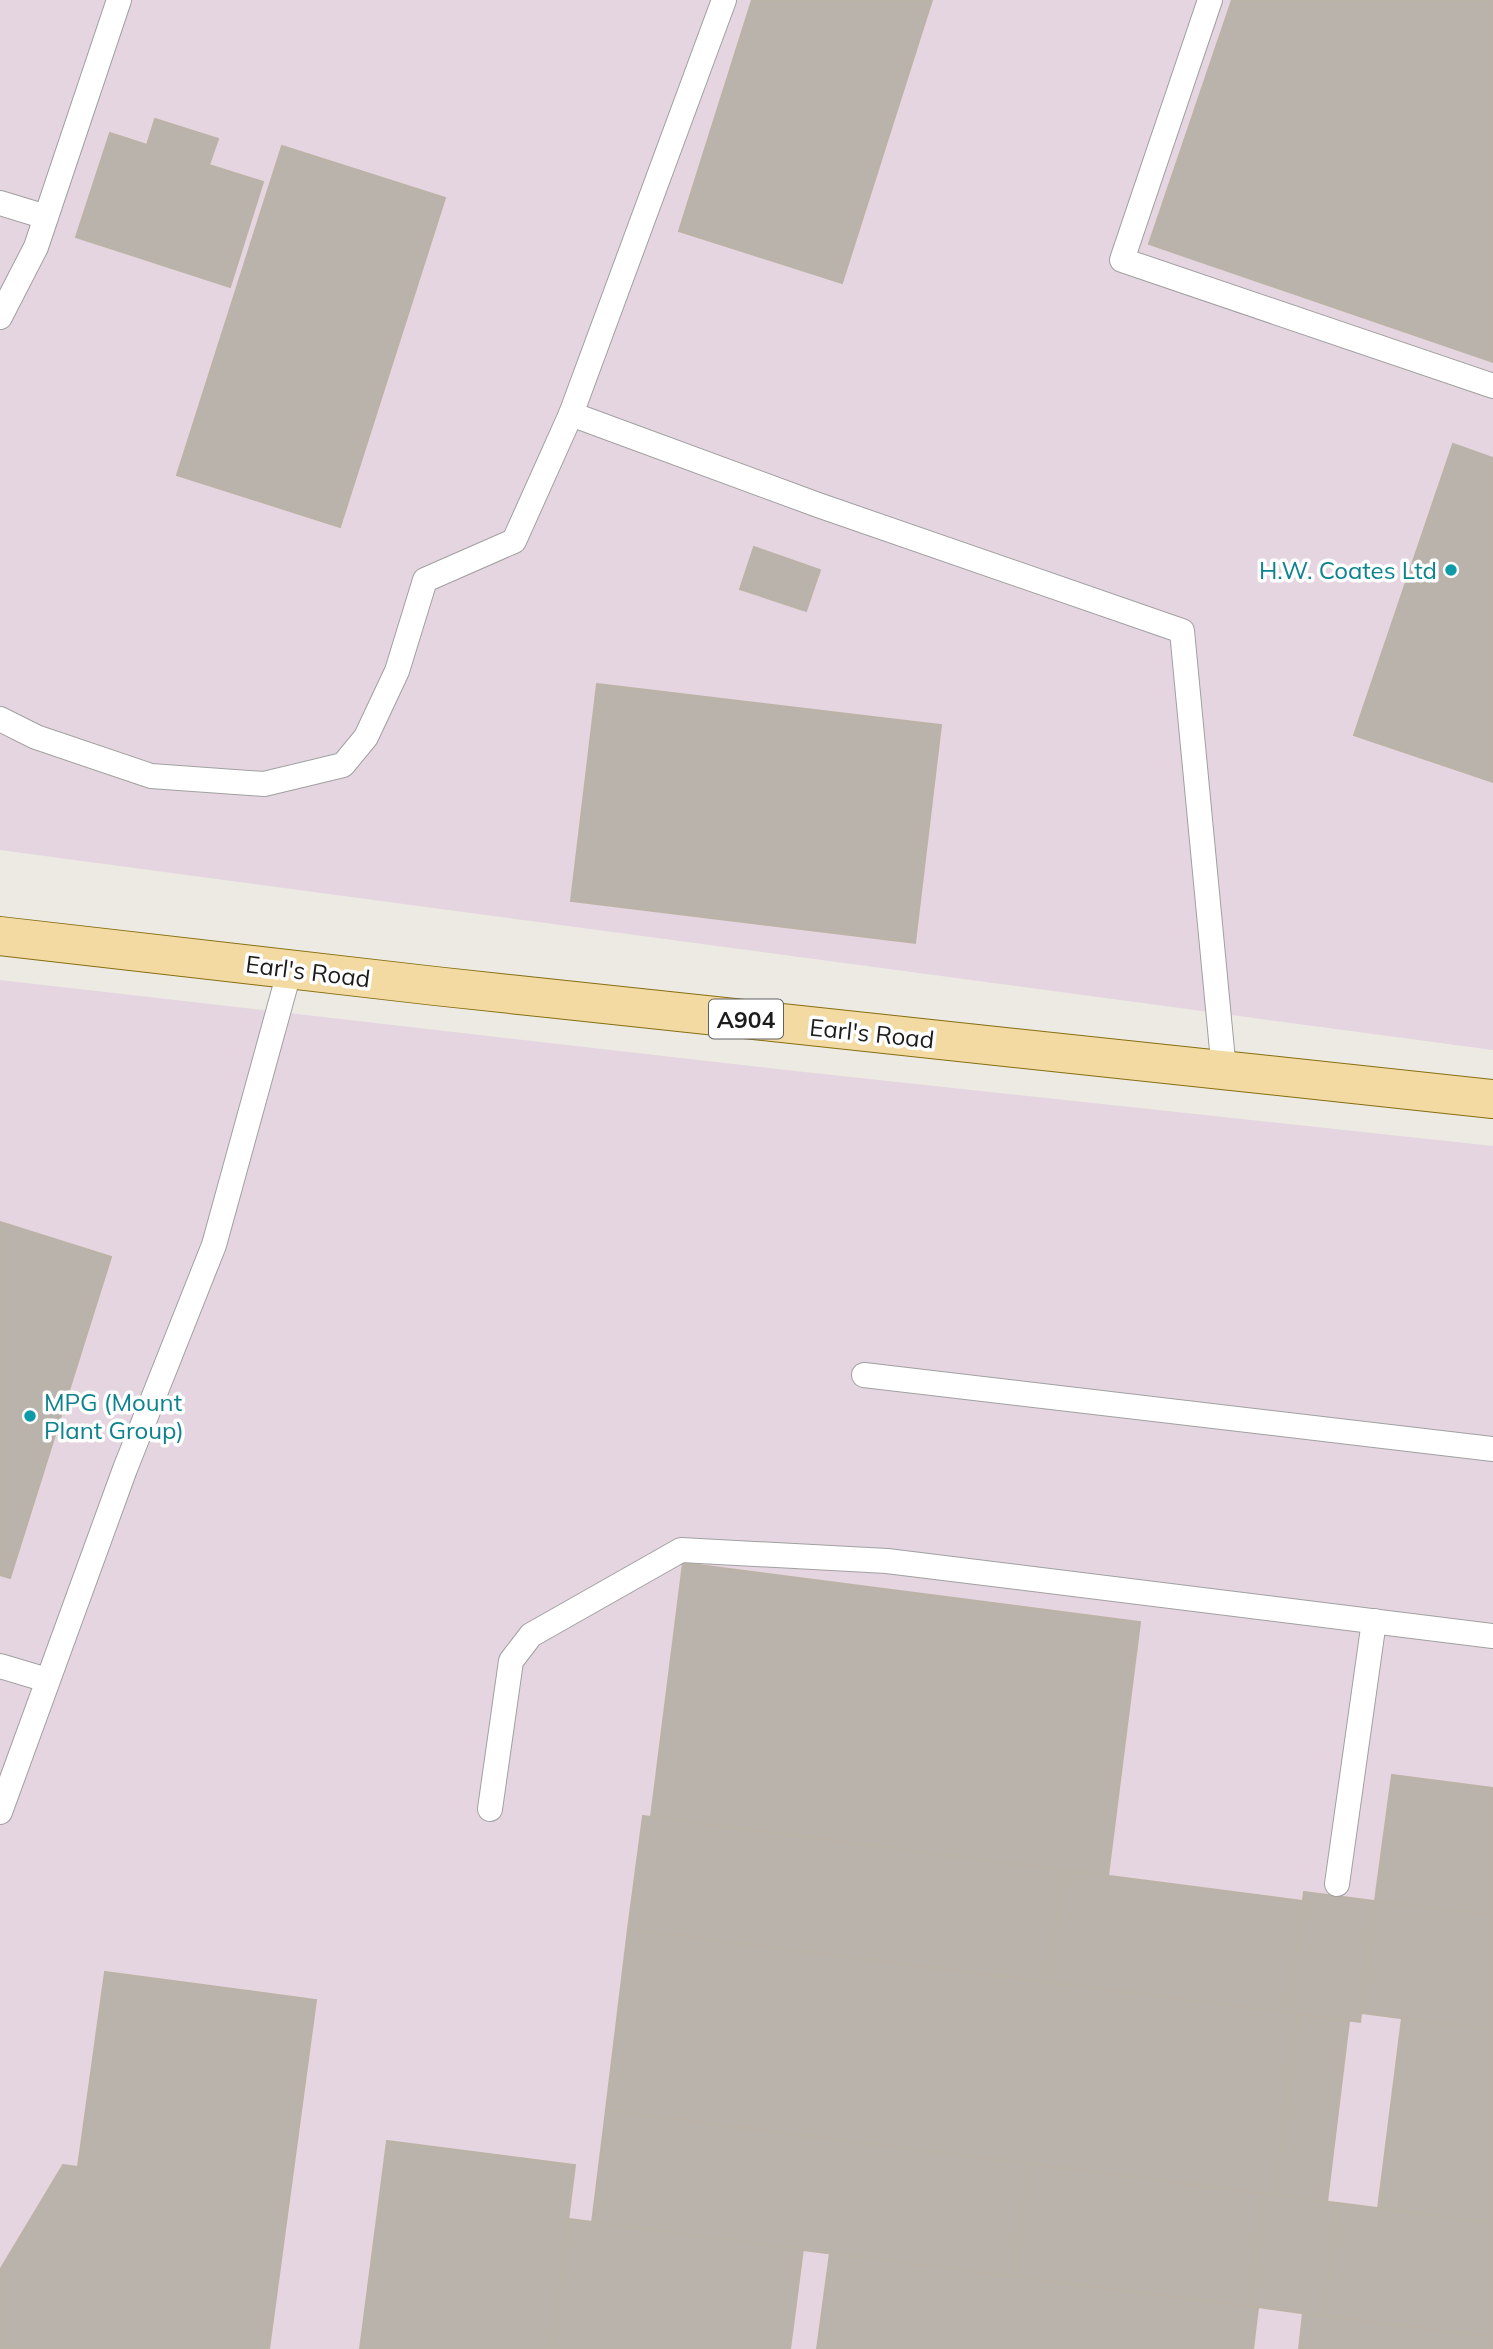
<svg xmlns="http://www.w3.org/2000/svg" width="1493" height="2349" font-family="Mulish,sans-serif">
<rect width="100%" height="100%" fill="#eceae3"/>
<g fill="#e5d5e0">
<polygon points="0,0 1493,0 1493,1050 0,850"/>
<polygon points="0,980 795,1071 1493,1146 1493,2349 0,2349"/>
</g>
<g fill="#b9b3ac" stroke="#bcb3a7" stroke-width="2">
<polygon points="752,0 932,0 842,283 679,231"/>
<polygon points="1232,0 1493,0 1493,362 1149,244"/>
<polygon points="155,119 218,139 209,165 263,182 230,287 76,237 110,133 147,145"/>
<polygon points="282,146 445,198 340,527 177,475"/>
<polygon points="1453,444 1493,458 1493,782 1354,735"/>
<polygon points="754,547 820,570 806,611 740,589"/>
<polygon points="597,684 941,725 915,943 571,901"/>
<polygon points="0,1222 111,1257 10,1578 0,1575"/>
<polygon points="683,1563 1140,1622 1108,1876 651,1817"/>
<polygon points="1392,1775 1493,1788 1493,1897 1491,1915 1375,1901"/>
<polygon points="643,1816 1063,1870 1049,1982 628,1929"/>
<polygon points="1063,1870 1303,1901 1289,2013 1049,1982"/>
<polygon points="1304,1892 1375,1901 1360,2022 1289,2013"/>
<polygon points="1493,1896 1493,2030 1361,2013 1375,1901 1491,1915"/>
<polygon points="628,1929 1298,2014 1275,2195 606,2110"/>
<polygon points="105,1972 316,2000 269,2349 0,2349 0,2270 63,2165 78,2167"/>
<polygon points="1298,2014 1349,2021 1327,2202 1275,2195"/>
<polygon points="1402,2018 1493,2030 1493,2223 1378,2209"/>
<polygon points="606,2110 1029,2164 1014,2277 592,2223"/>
<polygon points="387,2141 575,2165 552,2349 360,2349"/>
<polygon points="1029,2164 1264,2194 1250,2306 1014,2277"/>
<polygon points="1264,2194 1338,2203 1324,2316 1250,2306"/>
<polygon points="1338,2203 1493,2223 1493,2337 1324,2316"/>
<polygon points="569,2219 803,2249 790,2349 552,2349"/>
<polygon points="830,2253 1258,2308 1253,2349 817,2349"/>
<polygon points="1303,2313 1493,2337 1493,2349 1299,2349"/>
</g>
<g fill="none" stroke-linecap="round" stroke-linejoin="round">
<defs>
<g id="service">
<polyline points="724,0 571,414 818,505 1182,631 1224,1071"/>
<polyline points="1210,0 1122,260 1493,386"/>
<polyline points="0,203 46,217"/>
<polyline points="0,317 36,247 119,0"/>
<polyline points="0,719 36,737 151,776 264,784 343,765 366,737 397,671 425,580 514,541 571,414"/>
<polyline points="864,1375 1493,1449"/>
<polyline points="0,1666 47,1680"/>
<polyline points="490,1809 511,1661 531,1635 681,1550 887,1561 1493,1636"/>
<polyline points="0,1812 125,1469 214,1245 290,969"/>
<polyline points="1337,1884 1374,1621"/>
</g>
<polyline id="primary" points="0,936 435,986 1493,1099"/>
</defs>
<use href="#service" stroke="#a0a0a0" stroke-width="26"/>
<use href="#primary" stroke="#866e0f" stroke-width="40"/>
<use href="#service" stroke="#fff" stroke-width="24"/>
<use href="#primary" stroke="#f2daa2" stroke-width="38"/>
</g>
<g fill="#0f9aa8" stroke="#fff" stroke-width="2.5">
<circle cx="1451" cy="570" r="7"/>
<circle cx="30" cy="1416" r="7"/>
</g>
<g text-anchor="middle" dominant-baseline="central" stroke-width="7" stroke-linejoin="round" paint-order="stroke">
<rect fill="#fff" stroke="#606060" stroke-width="2" x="709" y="999.5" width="74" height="39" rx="5"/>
<g font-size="23" font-weight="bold" fill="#1c1c1c">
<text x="746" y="1019">A904</text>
</g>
<g font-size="24" fill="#0d838f" stroke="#fff" text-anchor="end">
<text x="1437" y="570">H.W. Coates Ltd</text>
<text x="44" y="1402" text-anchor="start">MPG (Mount<tspan x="44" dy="28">Plant Group)</tspan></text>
</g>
<g font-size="24" fill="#1c1c1c" stroke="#fff">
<text transform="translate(308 971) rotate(7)">Earl's Road</text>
<text transform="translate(872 1033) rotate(6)">Earl's Road</text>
</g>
</g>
</svg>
